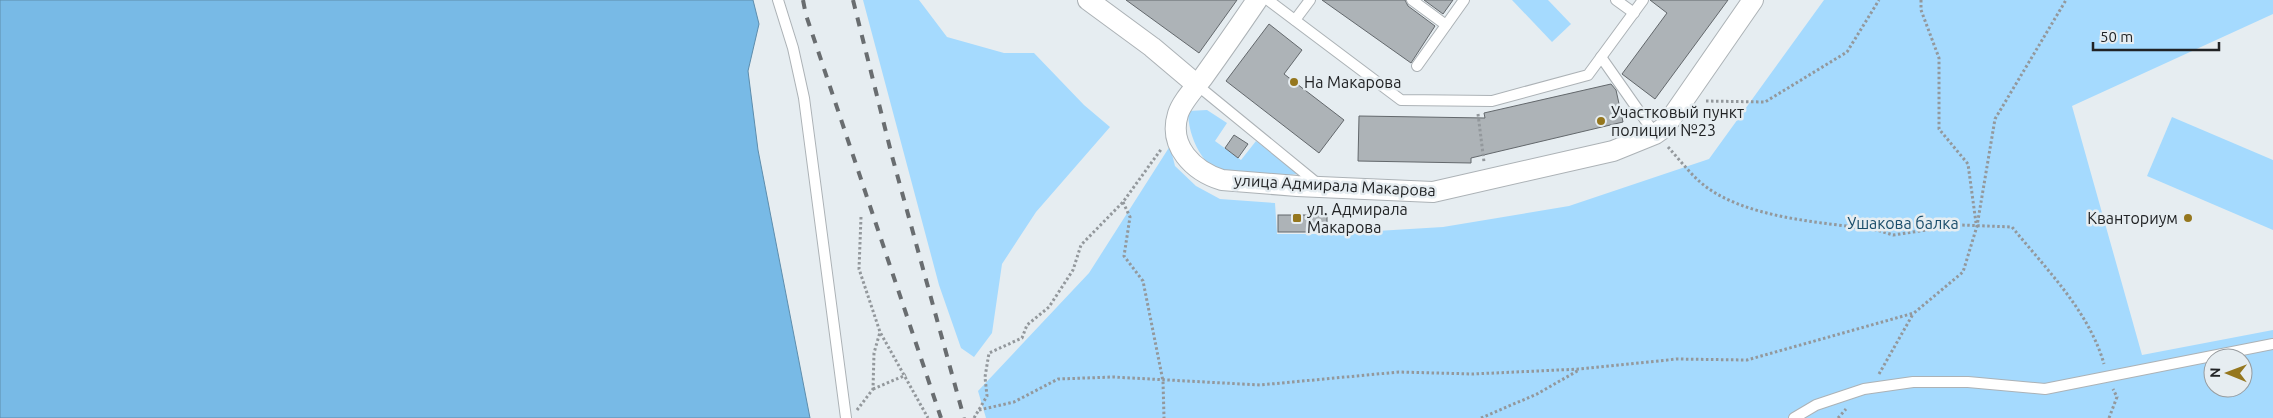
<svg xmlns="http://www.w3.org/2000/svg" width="2273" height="418" font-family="Ubuntu,sans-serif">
<rect width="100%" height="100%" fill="#e6edf1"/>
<g fill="#a5dafe" fill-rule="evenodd">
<polygon points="863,0 919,0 947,37 1004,53 1034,53 1084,105 1110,127 1036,212 1002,264 992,333 974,357 961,348 939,285"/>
<polygon points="1512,0 1548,0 1571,24 1552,42"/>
<path d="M1824 0H2273V14L2072 106 2142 355 2273 330V418H986L978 391 1089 273 1170 146 1175 166 1196 186 1220 199 1275 203 1277 234H1327L1443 227 1569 206 1709 159ZM2213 358H2243V388H2213Z"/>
<path d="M1207 110 1227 123 1215 141 1241 160 1256 141 1299 174C1281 175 1248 180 1232 177 1203 171 1188 137 1188 111Z"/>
<polygon points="2172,117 2273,160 2273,230 2147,176"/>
</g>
<polygon fill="#78bae6" stroke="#5e8dac" points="0,0 753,0 759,24 748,71 758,150 810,418 0,418"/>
<g fill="#adb3b7" stroke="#63686c">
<polygon points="1126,0 1237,0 1199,53"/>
<polygon points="1322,0 1405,0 1408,6 1435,26 1411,63"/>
<polygon points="1424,0 1453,0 1443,14"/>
<polygon points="1650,0 1728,0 1655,99 1622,74 1667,13"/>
<polygon points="1269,24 1302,50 1284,74 1344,120 1319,153 1226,81"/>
<polygon points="1611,84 1616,90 1623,122 1471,158 1471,163 1358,161 1359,116 1485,118 1484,113"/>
<polygon points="1234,135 1248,144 1238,158 1225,148"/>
<rect x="1278" y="215" width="49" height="17"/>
</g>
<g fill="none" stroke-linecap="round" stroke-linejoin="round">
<defs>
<g id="service">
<polyline points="778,0 793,48 804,98 846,418"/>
<polyline points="1268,0 1401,100 1492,101 1588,75 1643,0"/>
<polyline points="1412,0 1446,25"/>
<polyline points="1616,0 1634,13"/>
<polyline points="1295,20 1310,0"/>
<polyline points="1601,57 1655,134"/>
<polyline points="1417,66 1464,0"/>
<polyline points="1197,85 1318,184"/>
<polyline points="1794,418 1816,405 1864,389 1913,382 1968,382 2045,389 2273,344"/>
</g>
<g id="minor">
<polyline points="1088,0 1152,47 1197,85"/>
<path d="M1257 0C1240 25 1222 51 1204 76 1196 87 1182 101 1178 114 1168 146 1193 171 1222 180L1297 186 1433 192 1613 151 1655 134 1665 127 1753 0"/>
</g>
</defs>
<use href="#service" stroke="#acb2b6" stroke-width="12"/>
<use href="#minor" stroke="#acb2b6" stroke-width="22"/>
<g stroke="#93989c" stroke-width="3" stroke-dasharray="2.5 2.5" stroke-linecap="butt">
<polyline points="1921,0 1921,10 1939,58 1939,129 1968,164 1976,223"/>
<polyline points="1706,101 1765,102 1847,52 1879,0"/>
<polyline points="1478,114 1484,162"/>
<path d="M1668 147C1678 158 1688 171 1699 181 1741 219 1823 222 1877 230L1893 235 1961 225 2012 227C2046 269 2089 311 2104 364"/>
<polyline points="1123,202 1130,217 1124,256 1143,281 1163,381 1164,418"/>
<polyline points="861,217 859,269 880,332 928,418"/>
<polyline points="1879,374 1913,314"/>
<polyline points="873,389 906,375"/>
<polyline points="857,410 873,389 874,353 880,332"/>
<polyline points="979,410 1014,402 1058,379 1113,377 1260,385 1399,372 1473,374 1580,369 1677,359 1747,360 1914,313 1963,272 1977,226 1995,119 2066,0"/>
<polyline points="974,418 987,396 985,377 989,353 1022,338 1027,325 1049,307 1073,270 1081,245 1123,202 1162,148"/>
<polyline points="1481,418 1537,394 1579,370"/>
<polyline points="1838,418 1846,409"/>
<polyline points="2109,418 2117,397 2113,389"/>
</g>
<use href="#service" stroke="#fff" stroke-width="10"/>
<use href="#minor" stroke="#fff" stroke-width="20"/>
<g stroke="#696d70" stroke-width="4" stroke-dasharray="9 9" stroke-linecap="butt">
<polyline points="803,0 806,15 941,418"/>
<polyline points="853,0 892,156 964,418"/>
</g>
</g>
<g fill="#95771e" stroke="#e6edf1" stroke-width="2">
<circle cx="1294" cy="82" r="5"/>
<circle cx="1601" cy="121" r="5"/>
<rect x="1292" y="213" width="10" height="10" rx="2.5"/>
<circle cx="2188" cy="218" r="5"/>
</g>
<g text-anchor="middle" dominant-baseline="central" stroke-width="5" stroke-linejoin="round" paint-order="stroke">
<g font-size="16" fill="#212325" stroke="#e6edf1" text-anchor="start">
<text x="1304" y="82">На Макарова</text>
<text x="1611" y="112">Участковый пункт<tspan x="1611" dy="18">полиции №23</tspan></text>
<text x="1307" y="209">ул. Адмирала<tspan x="1307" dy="18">Макарова</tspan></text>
<text x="2178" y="218" text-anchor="end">Кванториум</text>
</g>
<g font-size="16" fill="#212325" stroke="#e6edf1">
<text transform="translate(1335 185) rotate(3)">улица Адмирала Макарова</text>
</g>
<g font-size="16" fill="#1a4d6a" stroke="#e6edf1">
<text x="1903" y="223">Ушакова балка</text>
</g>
</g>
<g transform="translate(2228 373) rotate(271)"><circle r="24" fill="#e6edf1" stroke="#979c9f"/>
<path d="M0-4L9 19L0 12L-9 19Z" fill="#95771e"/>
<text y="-8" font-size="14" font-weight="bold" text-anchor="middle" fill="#212325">N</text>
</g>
<path d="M2093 42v8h126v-8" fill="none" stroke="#212325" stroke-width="2.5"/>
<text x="2100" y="42" font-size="15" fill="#212325" stroke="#e6edf1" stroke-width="4" paint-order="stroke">50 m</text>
</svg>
